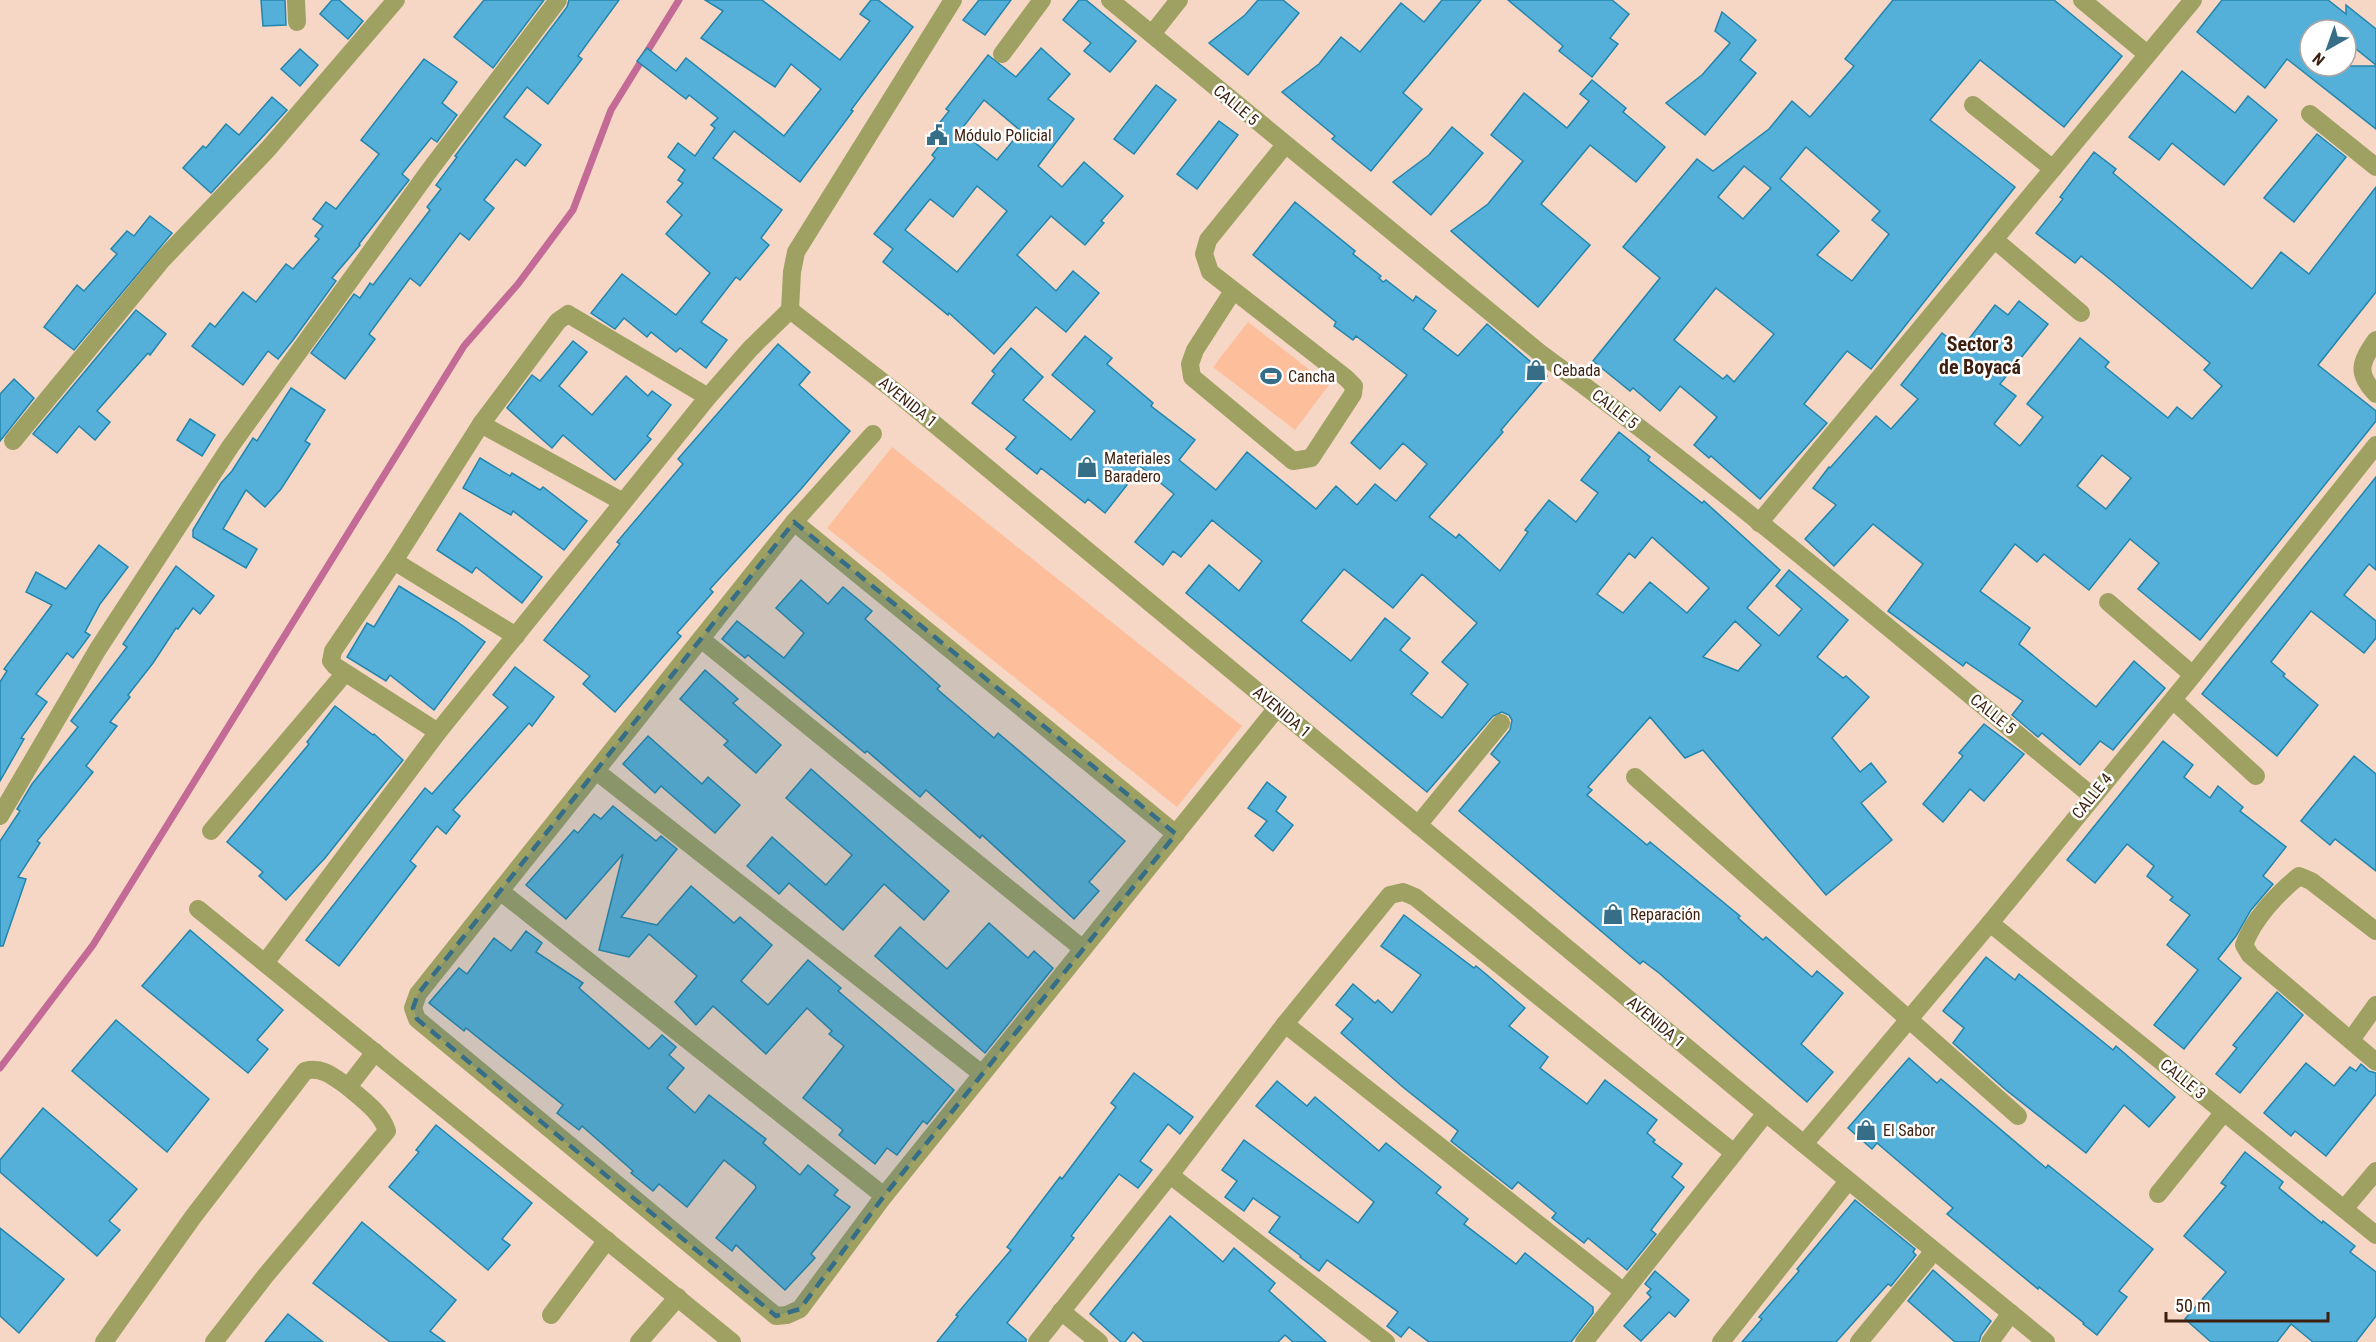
<svg xmlns="http://www.w3.org/2000/svg" width="2376" height="1342" font-family="'Roboto Condensed',sans-serif">
<rect width="100%" height="100%" fill="#f6d7c6"/>
<g fill="#fdbe9b">
<polygon points="1248,322 1329,385 1295,430 1213,367"/>
<polygon points="892,447 1242,726 1177,807 827,528"/>
</g>
<g fill="none" stroke-linecap="round" stroke-linejoin="round">
<polyline stroke="#c36a96" stroke-width="7" points="0,1068 93,945 464,346 518,284 573,210 611,110 679,0"/>
</g>
<g fill="#55b0d9" stroke="#2285ac" stroke-width="1.5" fill-rule="evenodd">
<polygon points="261,0 285,0 286,25 263,26"/>
<polygon points="332,0 339,0 363,21 348,39 320,14"/>
<polygon points="484,0 544,0 493,68 454,37"/>
<polygon points="569,0 619,0 578,56 582,59 548,104 527,87 504,117 541,145 525,166 516,159 484,200 494,208 469,240 460,233 420,286 410,278 369,334 375,339 345,379 311,353 354,294 360,298 370,283 373,285 430,210 427,207 441,189 436,185 457,157 455,156 567,7"/>
<polygon points="705,0 762,0 840,60 870,21 860,14 871,0 878,0 913,27 851,110 853,111 800,182 734,131 713,158 782,210 761,238 769,245 740,280 736,277 701,322 727,340 706,368 680,348 676,352 651,332 647,337 624,318 615,329 591,313 622,274 676,315 710,273 666,234 682,215 667,202 683,183 678,180 685,170 668,157 678,143 695,156 715,128 711,125 718,118 689,95 686,99 637,61 647,48 676,71 686,58 784,136 821,89 791,64 775,87 701,38 723,11"/>
<polygon points="979,0 1011,0 985,35 963,20"/>
<polygon points="1079,0 1086,0 1136,41 1110,72 1084,51 1091,43 1063,20"/>
<polygon points="1258,0 1283,0 1299,13 1248,75 1209,43 1245,15"/>
<polygon points="1442,0 1481,0 1403,93 1422,109 1371,171 1332,139 1335,136 1282,92 1319,64 1341,37 1360,52 1401,3 1424,22"/>
<polygon points="1508,0 1612,0 1629,14 1610,38 1618,44 1592,77 1559,51 1563,46"/>
<path d="M1893 0H2054L2122 56 2064 127 1980 60 1930 120 2015 187 1871 369 1847 351 1804 404 1827 423 1760 499 1711 456 1709 458 1694 445 1717 417 1680 386 1660 411 1633 388 1630 391 1593 361 1660 278 1623 247 1697 159 1713 171 1769 129 1792 101 1810 117 1854 66 1845 59ZM1806 147 1880 211 1872 220 1889 234 1852 281 1817 255 1839 231 1780 179ZM1744 166 1771 188 1743 219 1718 197ZM1716 288 1774 334 1734 382 1727 375 1723 379 1674 340Z"/>
<polygon points="2222,0 2328,0 2346,14 2346,5 2376,29 2376,65 2346,41 2346,30 2310,30 2310,66 2376,66 2376,129 2287,59 2265,88 2197,32"/>
<polygon points="1722,12 1756,40 1740,60 1756,73 1705,135 1666,103 1702,75 1730,43 1715,31"/>
<path d="M1041 48 1070 74 1048 99 1074 119 1038 166 1062 187 1084 162 1123 196 1101 221 1104 223 1085 245 1051 216 1017 255 1056 291 1073 271 1099 293 1066 332 1036 307 994 354 949 313 948 315 883 262 893 249 874 234 935 158 932 155 940 145 929 136 949 111 946 109 988 55 1016 77ZM984 100 1021 131 997 160 960 131ZM977 186 1007 211 957 272 905 230 930 199 953 217Z"/>
<polygon points="300,49 318,65 300,86 281,69"/>
<polygon points="424,59 457,82 442,103 457,115 437,142 431,138 402,174 409,180 359,244 360,245 332,278 336,281 293,340 278,359 268,351 243,385 192,346 210,323 215,327 243,292 256,302 286,264 293,269 319,239 315,236 323,226 313,219 326,202 336,209 379,154 361,140"/>
<polygon points="2182,71 2235,113 2248,96 2277,120 2224,185 2172,143 2159,160 2129,137"/>
<polygon points="1592,80 1626,108 1623,112 1665,147 1636,182 1590,145 1541,204 1590,245 1538,307 1451,231 1488,204 1523,161 1491,135 1524,93 1567,128 1589,101 1580,94"/>
<polygon points="1156,85 1176,100 1134,154 1114,139"/>
<polygon points="272,97 287,110 211,193 183,168 203,146 206,148 226,124 239,135"/>
<polygon points="1219,121 1238,135 1197,189 1177,174"/>
<polygon points="1452,127 1483,153 1431,215 1393,182 1429,155"/>
<polygon points="2317,134 2346,157 2294,222 2264,198"/>
<path d="M2094 152 2116 169 2113 173 2252 289 2281 252 2309 274 2376 187V292L2318 365 2376 411V421L2200 640 2138 589 2159 563 2130 539 2089 590 2044 554 2037 562 2015 544 1980 591 2030 628 2019 644 2096 707 2134 661 2165 688 2113 750 2100 741 2080 765 2042 733 2038 737 2012 715 2023 701 1966 662 1963 666 1888 611 1923 564 1873 524 1834 566 1805 539 1836 505 1813 488 1829 467 1830 468 1876 416 1891 429 1918 399 1901 385 1942 333 1962 348 1995 305 2008 315 2019 301 2048 324 2000 384 2016 396 1994 424 2020 446 2043 417 2027 404 2080 338 2109 362 2105 367 2168 418 2177 407 2192 419 2222 386 2204 370 2210 363 2111 280 2081 256 2075 263 2036 233 2063 199 2060 197ZM2102 455 2131 478 2106 509 2077 486Z"/>
<path d="M1295 202 1355 251 1353 254 1381 276 1379 278 1383 282 1386 280 1413 301 1416 296 1436 311 1423 329 1458 356 1487 324 1547 376 1501 430 1503 432 1429 517 1456 538 1459 534 1500 571 1528 532 1525 530 1549 500 1576 522 1598 493 1581 480 1619 432 1650 457 1648 460 1702 503 1704 501 1780 570 1747 608 1779 636 1802 609 1776 586 1789 570 1848 620 1817 657 1843 678 1846 676 1869 697 1832 738 1860 772 1871 763 1886 782 1861 803 1892 840 1826 895 1703 750 1685 758 1650 717 1588 787 1592 790 1587 795 1647 845 1650 842 1740 916 1738 918 1763 940 1766 937 1812 977 1817 971 1843 993 1801 1044 1833 1072 1807 1102 1659 973 1643 961 1640 964 1459 811 1500 762 1491 754 1510 730 1512 720 1509 715 1502 712 1493 716 1427 792 1186 593 1209 565 1239 591 1262 561 1212 520 1181 557 1173 551 1163 565 1135 542 1174 494 1141 467 1105 513 1088 499 1085 503 1041 468 1037 474 1006 449 1016 437 972 403 995 374 992 371 1011 348 1043 377 1023 400 1071 440 1095 411 1052 375 1085 336 1112 358 1107 364 1153 403 1151 406 1195 440 1179 460 1216 490 1247 452 1316 509 1336 486 1357 505 1375 484 1396 501 1427 464 1403 443 1380 469 1351 443 1407 375 1356 336 1353 340 1334 326 1336 322 1253 255ZM1652 537 1709 588 1687 613 1650 582 1623 613 1597 594 1629 553 1635 558ZM1344 569 1393 608 1422 574 1477 623 1442 662 1468 684 1442 718 1411 694 1428 673 1400 650 1410 638 1385 618 1351 661 1301 621ZM1735 621 1761 645 1738 671 1703 657Z"/>
<polygon points="150,216 172,233 74,350 44,327 77,285 84,291 117,254 111,249 127,231 134,236"/>
<polygon points="136,310 166,334 150,355 148,353 97,411 110,422 95,440 79,426 57,453 33,434"/>
<polygon points="573,341 587,352 559,386 592,415 626,376 648,396 652,391 671,405 647,436 651,439 615,480 563,435 552,448 507,408 532,375 540,381"/>
<polygon points="778,344 810,372 799,385 850,431 801,489 710,589 713,592 677,633 681,636 615,712 583,684 590,676 544,640 620,544 617,542 683,464 678,459"/>
<polygon points="14,379 34,398 0,441 0,394"/>
<polygon points="291,388 325,410 305,441 310,444 281,489 265,507 246,490 223,529 257,549 246,568 193,537 193,530 221,483 232,471 253,438 257,441"/>
<polygon points="190,419 215,435 202,456 177,440"/>
<polygon points="480,458 510,476 512,473 540,490 543,487 587,521 564,550 513,511 511,515 463,488"/>
<polygon points="2376,477 2376,570 2369,564 2344,595 2376,621 2376,638 2364,653 2311,611 2271,662 2285,674 2283,676 2318,705 2277,756 2202,694"/>
<polygon points="460,513 542,577 522,603 476,567 472,573 437,550"/>
<polygon points="99,545 128,567 100,604 85,632 90,635 73,658 67,653 36,694 47,702 21,738 24,739 0,781 0,682 7,671 4,669 52,605 26,592 36,572 66,589"/>
<polygon points="176,566 214,596 200,614 193,608 178,629 176,628 153,663 128,695 130,697 110,722 117,726 86,766 93,772 37,841 40,843 18,877 26,879 3,946 0,946 0,841 20,811 17,809 32,784 78,727 71,721 127,647 123,644"/>
<polygon points="801,580 828,604 843,587 872,611 865,619 940,686 937,689 994,738 998,733 1125,841 1089,882 1099,891 1074,919 982,835 980,838 926,790 920,797 867,751 865,753 748,655 745,658 722,639 737,621 784,658 804,633 776,608"/>
<polygon points="399,586 456,621 485,642 434,710 390,675 386,681 347,657 367,623 374,627"/>
<polygon points="515,667 554,697 532,726 529,723 453,810 460,816 446,834 437,826 410,861 416,866 339,966 306,940 425,788 432,794 508,707 493,695"/>
<polygon points="705,670 738,699 733,703 781,745 756,773 724,745 728,741 680,699"/>
<polygon points="335,706 373,735 374,734 403,760 325,858 286,900 259,876 263,872 227,842 309,744 307,742"/>
<polygon points="1984,724 2024,754 1984,801 1970,789 1943,822 1923,804 1963,756 1959,753"/>
<polygon points="648,736 702,784 708,777 740,805 715,833 661,786 655,793 623,764"/>
<polygon points="2163,741 2193,765 2184,777 2210,798 2218,786 2243,807 2240,811 2286,847 2263,876 2273,884 2251,910 2236,936 2218,959 2241,978 2184,1049 2154,1025 2198,970 2167,945 2190,915 2170,900 2173,897 2147,876 2154,866 2127,844 2095,883 2067,860"/>
<polygon points="2354,756 2376,774 2376,871 2335,839 2330,845 2301,821"/>
<polygon points="811,769 949,891 924,920 884,884 843,930 789,883 779,894 747,866 772,837 826,885 852,855 786,798"/>
<polygon points="1267,782 1286,797 1276,811 1293,825 1273,851 1255,836 1267,821 1248,808"/>
<polygon points="613,806 656,841 661,836 677,849 621,917 657,925 691,886 734,923 740,917 772,945 741,981 768,1005 808,960 841,988 838,991 954,1090 927,1124 923,1121 897,1155 887,1148 875,1164 839,1135 843,1130 803,1098 844,1046 829,1034 832,1031 807,1008 766,1054 713,1006 696,1025 675,1002 697,976 649,934 629,957 599,950 623,854 566,919 526,885 574,830 578,833 594,814 601,819"/>
<polygon points="1404,915 1474,968 1476,966 1487,975 1525,1008 1509,1026 1548,1057 1540,1068 1587,1104 1605,1080 1657,1120 1647,1133 1655,1140 1653,1142 1682,1164 1672,1177 1684,1187 1651,1230 1656,1234 1627,1270 1588,1238 1584,1243 1552,1218 1556,1213 1518,1182 1512,1189 1451,1141 1458,1131 1404,1088 1341,1033 1353,1019 1336,1005 1353,984 1375,1003 1378,1000 1392,1013 1421,975 1381,946"/>
<polygon points="989,923 1028,958 1034,951 1053,968 985,1053 875,956 900,927 947,969"/>
<polygon points="190,930 283,1010 257,1040 268,1049 248,1073 142,986"/>
<polygon points="526,931 542,943 536,952 583,983 579,988 649,1049 662,1035 676,1047 669,1055 684,1068 667,1088 695,1113 709,1095 766,1139 763,1143 800,1175 808,1165 838,1190 834,1195 850,1207 811,1254 815,1258 785,1290 736,1245 732,1251 716,1238 756,1188 755,1185 724,1160 687,1207 659,1184 653,1191 631,1173 633,1171 582,1126 579,1130 557,1113 563,1105 466,1028 464,1031 429,1003 459,968 467,974 494,938 511,951"/>
<polygon points="1986,957 2015,980 2019,974 2113,1050 2116,1046 2175,1097 2149,1127 2124,1105 2086,1153 2006,1090 1953,1043 1964,1028 1943,1011"/>
<polygon points="2277,992 2303,1015 2240,1093 2216,1074 2237,1048 2233,1045"/>
<polygon points="116,1020 209,1099 167,1152 72,1071"/>
<polygon points="1909,1058 1937,1083 1941,1079 2046,1168 2048,1165 2153,1249 2119,1291 2127,1297 2097,1335 2083,1324 2084,1323 2039,1287 2038,1289 1947,1214 1953,1208 1877,1143 1872,1149 1848,1128"/>
<polygon points="2306,1063 2334,1086 2350,1067 2356,1071 2361,1064 2369,1071 2376,1073 2376,1094 2326,1156 2295,1131 2291,1136 2264,1113"/>
<polygon points="1134,1073 1193,1117 1180,1134 1168,1124 1140,1161 1152,1170 1138,1188 1119,1174 1071,1236 1074,1238 1007,1323 1026,1339 1026,1342 937,1342 958,1316 956,1315 1011,1250 1007,1247 1060,1177 1062,1179 1116,1107 1111,1103"/>
<polygon points="1277,1081 1307,1106 1315,1097 1379,1151 1386,1143 1441,1187 1436,1193 1468,1219 1464,1224 1516,1264 1525,1253 1593,1307 1593,1313 1571,1342 1429,1342 1409,1327 1401,1337 1387,1326 1398,1312 1327,1260 1319,1271 1300,1257 1301,1256 1269,1232 1280,1217 1253,1198 1244,1211 1225,1197 1237,1181 1222,1170 1244,1140 1358,1223 1374,1202 1256,1106"/>
<polygon points="43,1108 137,1189 109,1221 120,1230 97,1256 0,1172 0,1160"/>
<polygon points="436,1125 532,1203 502,1239 510,1245 488,1270 389,1187 419,1152 416,1150"/>
<polygon points="2245,1152 2283,1182 2279,1188 2322,1223 2323,1221 2355,1246 2350,1252 2376,1272 2376,1316 2356,1342 2313,1342 2291,1324 2277,1342 2211,1342 2185,1319 2226,1272 2184,1236 2226,1186 2221,1183"/>
<polygon points="1855,1200 1915,1249 1913,1252 1916,1255 1891,1286 1888,1284 1836,1342 1742,1342 1762,1319 1759,1317 1799,1271 1797,1269"/>
<polygon points="1170,1216 1223,1262 1234,1248 1275,1283 1269,1291 1326,1342 1293,1342 1285,1335 1278,1342 1144,1342 1133,1332 1125,1342 1121,1342 1090,1314"/>
<polygon points="362,1222 456,1300 430,1331 445,1342 390,1342 313,1283"/>
<polygon points="0,1228 64,1279 19,1333 0,1316"/>
<polygon points="1933,1270 1991,1321 1981,1335 1979,1342 1955,1342 1908,1301"/>
<polygon points="1655,1271 1689,1300 1675,1317 1669,1312 1641,1341 1624,1326 1651,1297 1647,1293 1651,1289 1645,1284"/>
<polygon points="288,1314 323,1342 265,1342"/>
</g>
<g fill="none" stroke-linecap="round" stroke-linejoin="round">
<g stroke="#9fa163" stroke-width="18">
<polyline points="296,0 297,22"/>
<polyline points="953,0 796,252 792,272 790,310 897,393 1766,1113 2046,1342"/>
<path d="M1110 0 1540 353C1730 492 1910 646 2092 796"/>
<polyline points="2082,0 2147,54"/>
<polyline points="1152,34 1179,0"/>
<polyline points="1002,54 1042,0"/>
<polyline points="1973,105 2053,169"/>
<polyline points="2310,114 2376,167"/>
<polyline points="1995,240 2081,313"/>
<polyline points="1233,291 1195,350 1190,364 1192,377 1293,461 1311,458 1353,394 1354,386 1346,378 1210,272 1204,254 1208,240 1285,145"/>
<path d="M2376 340C2360 363 2356 373 2376 394"/>
<polyline points="481,424 623,502"/>
<polyline points="873,434 794,522 418,994 413,1008 417,1019 776,1316 787,1315 800,1309 884,1196 1277,708"/>
<polyline points="13,441 162,260 268,149 396,0"/>
<polyline points="794,522 1176,834"/>
<polyline points="1759,523 2193,0"/>
<polyline points="394,561 516,636"/>
<polyline points="2108,602 2193,675"/>
<polyline points="701,639 1083,949"/>
<polyline points="2173,700 2256,776"/>
<polyline points="438,732 335,666 331,661 333,651 394,561 481,424 558,321 568,314 708,397"/>
<polyline points="596,771 982,1074"/>
<polyline points="1635,777 2018,1116"/>
<polyline points="0,816 98,649 230,447 429,171 558,0"/>
<polyline points="1418,825 1501,723"/>
<polyline points="211,831 345,673"/>
<polyline points="500,891 884,1196"/>
<polyline points="198,909 732,1342"/>
<polyline points="1990,923 2376,1235"/>
<path d="M2376 931 2311 881 2299 876C2278 893 2253 919 2244 945L2250 955 2376 1062"/>
<polyline points="265,963 438,732 708,397 750,349 790,310"/>
<polyline points="1285,1024 1624,1292"/>
<polyline points="2351,1040 2376,1005"/>
<polyline points="1804,1144 1990,923 2193,675 2376,445"/>
<polyline points="1170,1175 1386,1342"/>
<polyline points="2158,1194 2224,1112"/>
<polyline points="2344,1209 2376,1171"/>
<polyline points="1061,1311 1099,1342"/>
<polyline points="551,1315 607,1240"/>
<path d="M104 1342 193 1217 305 1071C323 1066 335 1078 348 1087L375 1052"/>
<path d="M214 1342 266 1275 387 1131C381 1112 363 1100 348 1087"/>
<polyline points="639,1342 678,1297"/>
<polyline points="1037,1342 1170,1175 1285,1024 1390,895 1403,892 1415,897 1734,1153"/>
<polyline points="1584,1342 1766,1113"/>
<polyline points="1721,1342 1848,1181"/>
<polyline points="1859,1342 1934,1251"/>
<polyline points="1990,1342 2011,1313"/>
</g>
</g>
<path fill="#366e88" fill-opacity="0.2" stroke="#366e88" stroke-width="4.5" stroke-dasharray="12 8" stroke-linejoin="round" d="M794 522 1176 834 884 1196 800 1309 776 1316 417 1019 413 1008 418 994Z"/>
<defs>
<symbol id="civic-bare" viewBox="-9 -9 18 18"><path d="M-.6-6.5H3V-4.5H.6V-3L4-1V1h2V6H-6V1h2V-1L-.6-3ZM-1.2 2.5V6h2.4V2.5Z" fill="#366e88" stroke="#fff" stroke-width="2.5" paint-order="stroke"/></symbol>
<symbol id="shop-bare" viewBox="-9 -9 18 18"><path d="M-5-2.5h2.3a2.7 3.5 0 0 1 5.4 0H5L5.5 6h-11ZM-1.5-2.5h3a1.5 2.3 0 0 0-3 0Z" fill="#366e88" stroke="#fff" stroke-width="2.5" paint-order="stroke"/></symbol>
<symbol id="stadium-bare" viewBox="-9 -9 18 18"><path d="M0-5a6.5 5 0 1 0 0 10a6.5 5 0 1 0 0-10ZM-3.5-1.8h7v3.6h-7Z" fill="#366e88" stroke="#fff" stroke-width="2.5" paint-order="stroke"/></symbol>
</defs>
<g fill-rule="evenodd">
<use href="#civic-bare" x="922" y="120" width="30" height="30"/>
<use href="#shop-bare" x="1521" y="355" width="30" height="30"/>
<use href="#stadium-bare" x="1256" y="361" width="30" height="30"/>
<use href="#shop-bare" x="1072" y="452" width="30" height="30"/>
<use href="#shop-bare" x="1598" y="899" width="30" height="30"/>
<use href="#shop-bare" x="1851" y="1115" width="30" height="30"/>
</g>
<g text-anchor="middle" dominant-baseline="central" stroke-width="5" stroke-linejoin="round" paint-order="stroke">
<g font-size="16" fill="#3c1f0e" stroke="#fff">
<text transform="translate(1236 105) rotate(40)">CALLE 5</text>
<text transform="translate(908 402) rotate(39)">AVENIDA 1</text>
<text transform="translate(1615 409) rotate(38)">CALLE 5</text>
<text transform="translate(1282 712) rotate(40)">AVENIDA 1</text>
<text transform="translate(1993 714) rotate(39)">CALLE 5</text>
<text transform="translate(2092 796) rotate(-51)">CALLE 4</text>
<text transform="translate(1656 1022) rotate(40)">AVENIDA 1</text>
<text transform="translate(2183 1079) rotate(39)">CALLE 3</text>
</g>
<g font-size="16" fill="#3c1f0e" stroke="#fff" text-anchor="start">
<text x="954" y="135">Módulo Policial</text>
<text x="1553" y="370">Cebada</text>
<text x="1288" y="376">Cancha</text>
<text x="1104" y="458">Materiales<tspan x="1104" dy="18">Baradero</tspan></text>
<text x="1630" y="914">Reparación</text>
<text x="1883" y="1130">El Sabor</text>
</g>
<g font-size="20" font-weight="bold" fill="#3c1f0e" stroke="#fff">
<text x="1980" y="344">Sector 3<tspan x="1980" dy="23">de Boyacá</tspan></text>
</g>
</g>
<g transform="translate(2328 48) rotate(220)"><circle r="28" fill="#ffffff" stroke="#b1a59f" stroke-width="1.5"/>
<path d="M0-4.5L10 22L0 15L-10 22Z" fill="#366e88"/>
<text y="-9" font-size="16" font-weight="bold" text-anchor="middle" fill="#3c1f0e">N</text>
</g>
<path d="M2166 1312v9h162v-9" fill="none" stroke="#3c1f0e" stroke-width="3"/>
<text x="2175" y="1312" font-size="18" fill="#3c1f0e" stroke="#ffffff" stroke-width="4.5" paint-order="stroke">50 m</text>
</svg>
